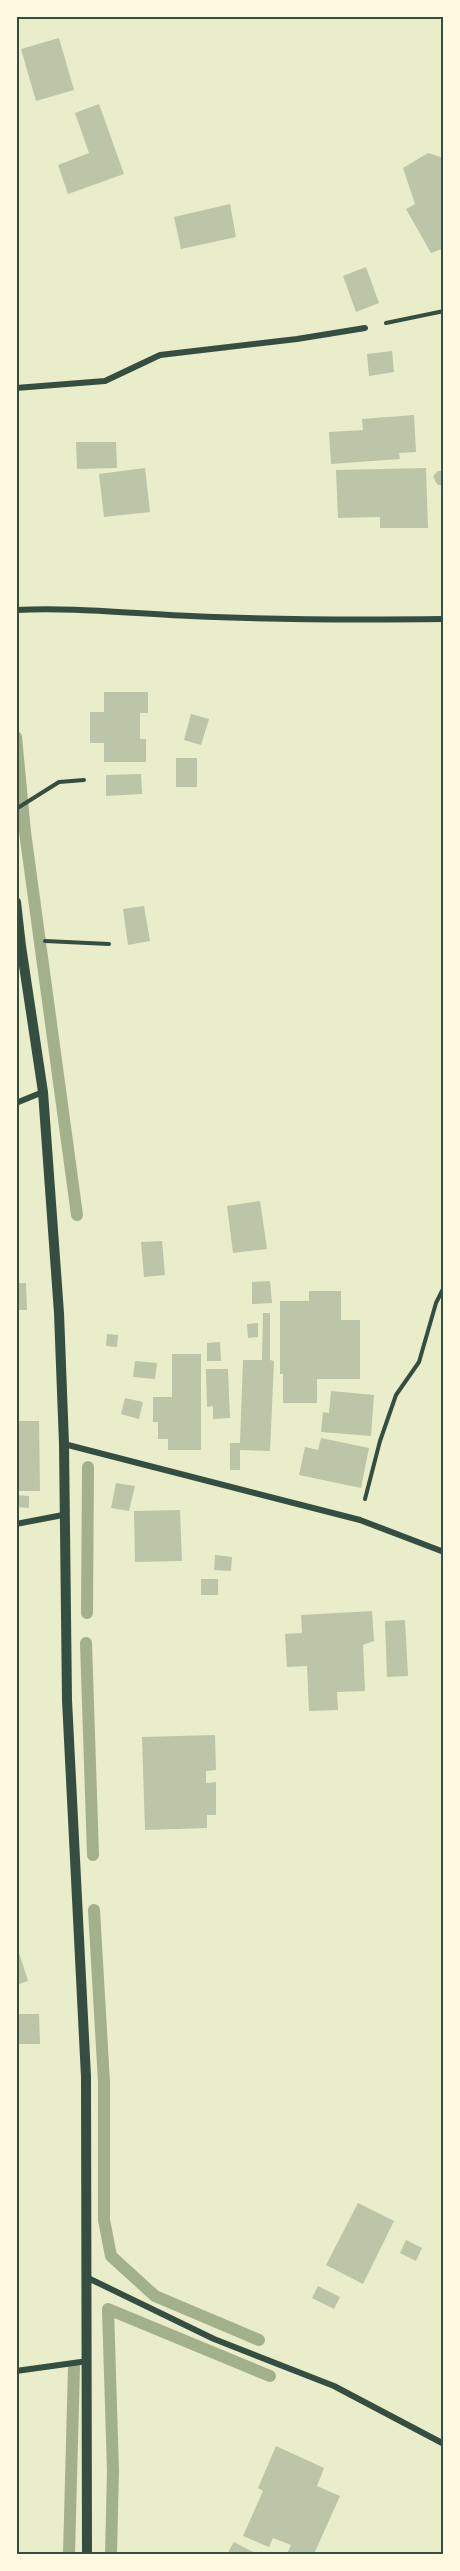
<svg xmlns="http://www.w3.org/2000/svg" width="460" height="2571" font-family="'Source Sans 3',sans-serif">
<rect width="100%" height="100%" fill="#e9edc9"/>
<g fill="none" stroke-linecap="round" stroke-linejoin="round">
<g stroke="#a3b18a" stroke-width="12">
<polyline points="16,737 25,832 77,1215"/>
<polyline points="87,1613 88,1467"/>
<polyline points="86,1643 93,1855"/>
<polyline points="94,1910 104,2082 104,2220 111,2256 155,2296 259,2340"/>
<polyline points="69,2554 74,2367"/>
<polyline points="111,2554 113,2471 108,2309 270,2376"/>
</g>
</g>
<g fill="#bcc5a7">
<polygon points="59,38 74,90 36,101 21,49"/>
<polygon points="99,104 124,174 68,194 58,165 89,153 75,113"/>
<polygon points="428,153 444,158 444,248 431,253 406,209 415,204 403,168"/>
<polygon points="230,204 236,237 181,249 174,217"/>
<polygon points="366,267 379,303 356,312 343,276"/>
<polygon points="392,351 394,372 369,376 367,354"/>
<polygon points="414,415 416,452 399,453 400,459 331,464 329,432 363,430 362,419"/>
<polygon points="76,442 116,442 117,468 77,469"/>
<polygon points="145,468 150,512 104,517 99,474"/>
<polygon points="426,468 428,528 380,528 380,517 338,518 336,470"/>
<polygon points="438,471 444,471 444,485 438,485 435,481 433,476"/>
<polygon points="104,692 148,692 148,713 140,713 140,739 146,739 146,762 104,762 104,743 90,743 90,712 104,712"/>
<polygon points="191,714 209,719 201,745 184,740"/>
<rect x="176" y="758" width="21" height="29"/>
<polygon points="141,774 142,794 106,796 106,775"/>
<polygon points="144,906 150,941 128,945 123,909"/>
<polygon points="260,1201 267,1249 233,1253 227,1206"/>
<polygon points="162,1241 165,1275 144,1277 141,1242"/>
<polygon points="270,1281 272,1303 252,1304 252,1282"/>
<polygon points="16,1283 26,1283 27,1310 16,1310"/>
<polygon points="309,1291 341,1291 341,1320 360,1320 360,1379 317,1379 317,1403 283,1403 283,1374 280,1374 280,1301 309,1301"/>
<polygon points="263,1313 270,1313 270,1360 274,1361 270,1451 240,1450 240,1470 230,1470 230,1443 240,1443 243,1360 262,1360"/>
<polygon points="258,1323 258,1337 248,1338 247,1324"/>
<polygon points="107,1334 118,1335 117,1347 106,1346"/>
<polygon points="220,1342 221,1361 207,1361 207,1343"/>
<polygon points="172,1354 201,1354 201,1450 168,1450 168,1439 158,1439 158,1422 153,1422 153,1397 172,1397"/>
<polygon points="135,1361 157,1363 155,1379 133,1377"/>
<polygon points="206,1369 228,1369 230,1418 213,1419 213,1406 207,1407"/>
<polygon points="331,1391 374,1395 371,1436 321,1432 323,1412 329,1413"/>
<polygon points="125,1398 143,1402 139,1419 121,1414"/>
<polygon points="16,1421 39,1421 40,1491 19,1491"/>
<polygon points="321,1438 369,1448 361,1488 299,1475 305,1447 318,1450"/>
<polygon points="116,1483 135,1486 129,1511 111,1508"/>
<polygon points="17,1495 29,1496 29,1508 16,1507"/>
<polygon points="180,1510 182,1561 135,1562 134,1511"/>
<polygon points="215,1555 232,1557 231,1571 214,1570"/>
<rect x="201" y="1579" width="17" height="16"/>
<polygon points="372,1611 374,1641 363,1645 365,1691 337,1692 338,1710 309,1711 307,1666 287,1667 285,1634 302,1633 301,1615"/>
<polygon points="405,1620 408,1676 387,1677 385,1621"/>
<polygon points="215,1735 216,1770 206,1771 206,1783 216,1782 216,1815 207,1815 207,1828 145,1830 142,1737"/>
<polygon points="17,1946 28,1981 16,1985 16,1947"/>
<polygon points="16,2014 39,2014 40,2044 16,2044"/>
<polygon points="358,2203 394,2221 363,2284 326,2265"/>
<polygon points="406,2240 422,2248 416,2261 400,2253"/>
<polygon points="318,2286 340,2297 334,2309 312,2298"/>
<polygon points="276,2446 324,2468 317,2486 340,2496 314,2554 287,2554 291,2545 273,2538 269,2547 243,2536 263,2491 258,2488"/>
<polygon points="234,2542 257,2554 227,2554"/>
</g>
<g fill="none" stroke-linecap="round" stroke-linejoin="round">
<g stroke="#344e41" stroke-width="4">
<polyline points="386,323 444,311"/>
<polyline points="16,809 59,782 84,780"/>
<polyline points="45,941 109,944"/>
<polyline points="365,1499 380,1441 396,1395 419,1362 436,1303 444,1287"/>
</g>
<g stroke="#344e41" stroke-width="6">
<polyline points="16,388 105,381 160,355 297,339 365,328"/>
<path d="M16 610C75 607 132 614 191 616 275 620 359 620 444 619"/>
<polyline points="16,1103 43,1092"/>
<polyline points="64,1444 360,1520 444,1552"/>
<polyline points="16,1524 63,1515"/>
<polyline points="88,2278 214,2339 334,2386 444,2444"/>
<polyline points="16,2371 88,2361"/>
</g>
<polyline stroke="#344e41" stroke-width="10" points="16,902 21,946 43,1092 59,1313 64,1444 67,1700 86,2077 87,2554"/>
</g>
<rect width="460" height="2571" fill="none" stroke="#fefae0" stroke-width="36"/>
<rect x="18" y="18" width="424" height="2535" fill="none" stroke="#344e41" stroke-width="2"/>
</svg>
